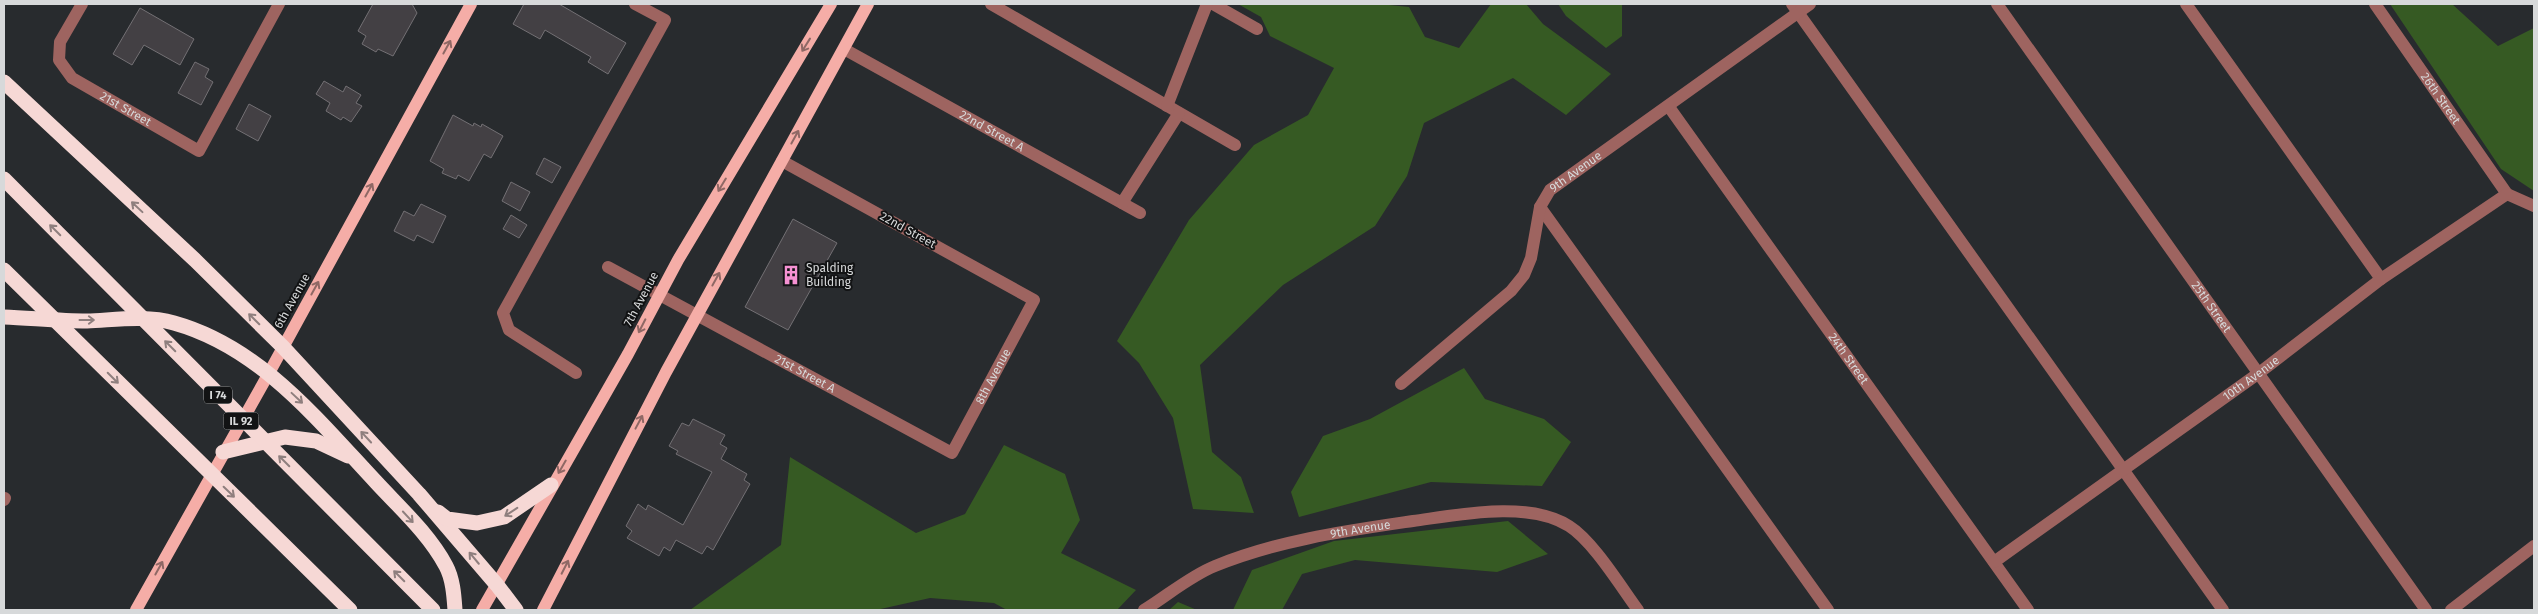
<svg xmlns="http://www.w3.org/2000/svg" width="2538" height="614" font-family="'Fira Sans',sans-serif">
<rect width="100%" height="100%" fill="#282b2e"/>
<g fill="#365a23">
<polygon points="1238,4 1379,4 1409,7 1425,37 1459,48 1491,4 1526,4 1543,24 1611,74 1566,115 1513,78 1424,123 1407,176 1375,226 1283,285 1200,365 1212,452 1241,477 1254,513 1193,509 1173,418 1139,363 1117,341 1189,220 1254,145 1308,115 1334,68 1270,36 1261,17"/>
<polygon points="1558,4 1622,4 1622,36 1606,48 1566,16"/>
<polygon points="2390,4 2452,4 2498,46 2534,28 2534,191 2501,169"/>
<polygon points="1464,368 1485,399 1544,419 1571,442 1542,486 1431,482 1299,517 1291,492 1323,436 1370,419"/>
<polygon points="1004,445 1065,474 1080,520 1061,553 1136,590 1117,610 1007,610 994,603 930,598 876,610 690,610 781,545 790,457 916,533 965,514"/>
<polygon points="1508,521 1548,554 1497,572 1355,560 1302,574 1282,610 1233,610 1252,570 1334,541"/>
<polygon points="1178,602 1197,610 1169,610"/>
</g>
<g fill="#434044" stroke="#737074">
<polygon points="373,4 412,4 417,13 393,56 378,49 376,52 362,44 366,36 358,31"/>
<polygon points="524,4 559,4 626,43 608,74 588,62 591,57 545,30 540,39 513,24"/>
<polygon points="140,8 194,39 180,65 144,45 132,65 113,54"/>
<polygon points="195,62 209,69 205,77 213,82 201,105 178,93"/>
<polygon points="324,81 343,92 346,86 361,95 356,103 362,106 351,122 343,117 341,120 326,111 330,103 316,94"/>
<polygon points="249,104 271,116 258,141 236,129"/>
<polygon points="453,115 473,126 474,123 481,127 482,124 503,136 491,158 484,154 469,181 458,175 456,179 442,173 444,169 430,161"/>
<polygon points="544,158 561,167 552,183 536,174"/>
<polygon points="511,182 530,192 520,211 502,201"/>
<polygon points="421,204 446,216 433,243 417,235 414,241 394,231 404,211 414,216"/>
<polygon points="511,215 527,225 519,238 503,229"/>
<polygon points="793,219 837,243 788,330 745,307"/>
<polygon points="693,419 725,435 720,444 727,448 721,459 747,474 744,480 750,484 713,550 707,546 702,554 676,540 670,551 664,547 659,556 627,538 632,531 626,526 638,504 646,510 648,505 683,525 712,472 676,454 678,451 669,446 682,423 689,426"/>
</g>
<g fill="none" stroke-linecap="round" stroke-linejoin="round">
<g stroke="#9e6460" stroke-width="12">
<path id="s1" d="M82 4 60 42 59 60 72 78 199 151 279 4"/>
<polyline points="991,4 1235,145"/>
<polyline points="1213,4 1257,29"/>
<polyline points="1792,4 2223,610"/>
<path id="s2" d="M1997 4 2426 610"/>
<polyline points="2186,4 2381,279"/>
<path id="s3" d="M2375 4 2507 194"/>
<path id="s4" d="M844 49 1140 213"/>
<polyline points="1167,106 1207,4"/>
<path id="s5" d="M1669 107 2028 610"/>
<polyline points="2507,194 2534,206"/>
<polyline points="1122,203 1179,113"/>
<polyline points="1540,207 1828,610"/>
<path id="s6" d="M608 267 952 453 1034 300 782 161"/>
<polyline points="576,373 509,330 503,313 665,20 635,4"/>
<path id="s7" d="M1401 384 1511 291 1524 275 1531 258 1540 207 1550 190 1810 4"/>
<polyline points="4,500 5,498"/>
<path id="s8" d="M1994 562 2259 373 2381 279 2507 194"/>
<path id="s9" d="M1144 610C1167 596 1190 576 1215 566 1279 540 1345 531 1413 521 1457 515 1529 500 1569 526 1593 541 1621 587 1638 610"/>
<polyline points="2451,610 2534,546"/>
</g>
<g stroke="#f5ada7" stroke-width="12">
<polyline points="136,610 269,373 471,4"/>
<polyline points="482,610 628,354 678,260 831,4"/>
<polyline points="543,610 666,372 868,4"/>
</g>
<g stroke="#f6d8d5" stroke-width="15">
<polyline points="4,82 195,260 283,347 419,494 497,585 516,610"/>
<path d="M4 317C31 318 59 321 87 321 115 320 146 315 174 323 260 347 317 419 376 482 400 508 429 534 446 566 453 579 454 596 455 610"/>
<polyline points="223,452 285,437 316,441 348,456"/>
<polyline points="438,512 447,519 477,523 504,517 551,485"/>
</g>
<g stroke="#f6d8d5" stroke-width="15">
<polyline points="4,179 433,610"/>
<polyline points="4,270 350,610"/>
</g>
</g>
<defs><path id="oneway-shaft" d="M-6 0H5M1.5-3L5.5 0L1.5 3" fill="none" stroke-width="1.6" stroke-linecap="round" stroke-linejoin="round" transform="scale(1.25)"/></defs>
<g stroke="#8f6865">
<use href="#oneway-shaft" transform="translate(806 45) rotate(122)"/>
<use href="#oneway-shaft" transform="translate(447 47) rotate(-61)"/>
<use href="#oneway-shaft" transform="translate(795 137) rotate(-61)"/>
<use href="#oneway-shaft" transform="translate(722 185) rotate(121)"/>
<use href="#oneway-shaft" transform="translate(369 190) rotate(-61)"/>
<use href="#oneway-shaft" transform="translate(716 279) rotate(-61)"/>
<use href="#oneway-shaft" transform="translate(315 288) rotate(-61)"/>
<use href="#oneway-shaft" transform="translate(642 326) rotate(117)"/>
<use href="#oneway-shaft" transform="translate(639 422) rotate(-62)"/>
<use href="#oneway-shaft" transform="translate(562 467) rotate(120)"/>
<use href="#oneway-shaft" transform="translate(565 567) rotate(-63)"/>
<use href="#oneway-shaft" transform="translate(159 568) rotate(-61)"/>
</g>
<g stroke="#8f7f7e">
<use href="#oneway-shaft" transform="translate(137 207) rotate(-137)"/>
<use href="#oneway-shaft" transform="translate(55 230) rotate(-135)"/>
<use href="#oneway-shaft" transform="translate(254 319) rotate(-135)"/>
<use href="#oneway-shaft" transform="translate(87 320)"/>
<use href="#oneway-shaft" transform="translate(170 346) rotate(-135)"/>
<use href="#oneway-shaft" transform="translate(113 378) rotate(45)"/>
<use href="#oneway-shaft" transform="translate(297 398) rotate(43)"/>
<use href="#oneway-shaft" transform="translate(366 437) rotate(-133)"/>
<use href="#oneway-shaft" transform="translate(284 461) rotate(-135)"/>
<use href="#oneway-shaft" transform="translate(229 492) rotate(44)"/>
<use href="#oneway-shaft" transform="translate(511 512) rotate(147)"/>
<use href="#oneway-shaft" transform="translate(408 517) rotate(47)"/>
<use href="#oneway-shaft" transform="translate(474 558) rotate(-130)"/>
<use href="#oneway-shaft" transform="translate(399 576) rotate(-135)"/>
</g>
<defs>
<symbol id="building-bare" viewBox="-9 -9 18 18"><path d="M-4-6H4V6H1V3H-1V6H-4ZM-2.5-4.3h1.7v1.8h-1.7ZM.8-4.3h1.7v1.8H.8ZM-2.5-1h1.7V.8h-1.7ZM.8-1h1.7V.8H.8Z" fill="#f591d2" stroke="#121314" stroke-width="2.5" paint-order="stroke"/></symbol>
</defs>
<g fill-rule="evenodd">
<use href="#building-bare" x="777" y="261" width="28" height="28"/>
</g>
<g text-anchor="middle" dominant-baseline="central" stroke-width="4" stroke-linejoin="round" paint-order="stroke">
<g fill="#121314" stroke="#9c9e9f" stroke-width="1">
<rect x="204" y="386.5" width="28" height="17" rx="4"/>
<rect x="223.5" y="412.5" width="35" height="17" rx="4"/>
</g>
<g font-size="11" font-weight="bold" fill="#d7d9da">
<text x="218" y="395">I 74</text>
<text x="241" y="421">IL 92</text>
</g>
<g font-size="12" fill="#d7d9da" stroke="#121314">
<text stroke="none"><textPath href="#s3" startOffset="115">26th Street</textPath></text>
<text stroke="none"><textPath href="#s1" startOffset="146">21st Street</textPath></text>
<text stroke="none"><textPath href="#s4" startOffset="169">22nd Street A</textPath></text>
<text stroke="none"><textPath href="#s7" startOffset="286">9th Avenue</textPath></text>
<text transform="translate(908 230) rotate(29)">22nd Street</text>
<text transform="translate(641 299) rotate(-62)">7th Avenue</text>
<text transform="translate(292 301) rotate(-61)">6th Avenue</text>
<text stroke="none"><textPath href="#s2" startOffset="371">25th Street</textPath></text>
<text stroke="none"><textPath href="#s5" startOffset="309">24th Street</textPath></text>
<text stroke="none"><textPath href="#s6" startOffset="224">21st Street A</textPath></text>
<text stroke="none"><textPath href="#s6" startOffset="478">8th Avenue</textPath></text>
<text stroke="none"><textPath href="#s8" startOffset="316">10th Avenue</textPath></text>
<text stroke="none"><textPath href="#s9" startOffset="234">9th Avenue</textPath></text>
</g>
<g font-size="12" fill="#d7d9da" stroke="#121314" text-anchor="start">
<text x="806" y="268">Spalding<tspan x="806" dy="14">Building</tspan></text>
</g>
</g>
<rect width="2538" height="614" fill="none" stroke="#d7d9da" stroke-width="10"/>
</svg>
